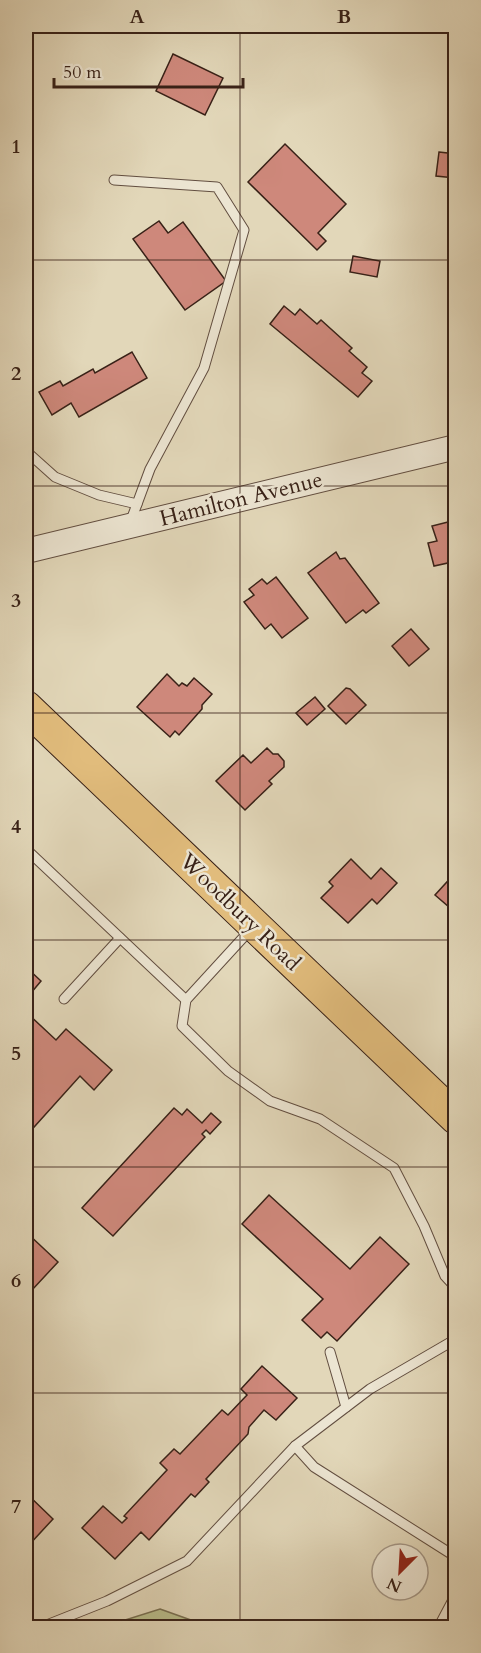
<svg xmlns="http://www.w3.org/2000/svg" width="481" height="1653" font-family="Cardo,serif">
<rect width="100%" height="100%" fill="#e2d7b9"/>
<filter id="stains"><feTurbulence type="fractalNoise" baseFrequency=".00333" numOctaves="4"/><feColorMatrix values="0 0 0 0 .2 0 0 0 0 .09 0 0 0 0 .02 0 0 0 .5 -.17"/></filter>
<radialGradient id="worn" r=".72"><stop offset=".6" stop-color="#630" stop-opacity="0"/><stop offset="1" stop-color="#630" stop-opacity=".3"/></radialGradient>
<polygon fill="#b9bd8b" stroke="#786f51" stroke-width="1.5" points="160,1609 202,1624 206,1627 103,1627"/>
<g fill="#ce887b" stroke="#382117" stroke-width="1.5">
<polygon points="173,54 223,78 205,115 156,91"/>
<polygon points="285,144 346,204 318,233 326,241 317,250 248,182"/>
<polygon points="439,152 456,154 455,178 436,176"/>
<polygon points="159,221 168,233 183,222 226,281 185,310 133,239"/>
<polygon points="353,256 380,261 377,277 350,272"/>
<polygon points="284,306 295,315 300,309 317,324 321,320 352,348 349,351 367,367 362,373 372,381 358,397 270,324"/>
<polygon points="132,352 147,378 79,417 71,403 52,415 39,392 60,381 63,386 93,369 95,373"/>
<polygon points="456,520 456,585 454,586 448,563 434,566 428,543 437,541 432,526"/>
<polygon points="336,552 340,559 345,558 379,603 366,613 363,610 346,623 308,573"/>
<polygon points="276,577 308,618 282,638 271,624 265,629 244,602 254,595 249,589 262,579 267,584"/>
<polygon points="411,629 429,649 409,666 392,646"/>
<polygon points="167,674 179,686 182,683 187,686 194,678 212,694 202,705 202,709 179,735 175,731 170,737 137,707"/>
<polygon points="346,688 350,689 366,705 346,724 328,706"/>
<polygon points="315,697 325,709 307,725 296,713"/>
<polygon points="267,748 273,754 278,754 284,761 284,767 269,781 272,784 245,810 216,781 243,755 251,763"/>
<polygon points="351,859 371,879 381,868 397,883 377,904 372,899 348,923 321,898 333,886 329,882"/>
<polygon points="456,872 456,913 435,895"/>
<polygon points="26,967 41,981 26,999"/>
<polygon points="26,1012 56,1040 66,1029 112,1070 94,1090 80,1076 26,1136"/>
<polygon points="174,1108 182,1115 187,1109 202,1123 211,1113 221,1122 210,1134 206,1130 202,1134 205,1137 113,1236 82,1208"/>
<polygon points="269,1195 350,1269 380,1237 409,1264 337,1341 327,1332 321,1338 302,1320 323,1299 242,1224"/>
<polygon points="26,1232 58,1262 32,1290 26,1285"/>
<polygon points="262,1366 297,1398 276,1420 264,1410 249,1427 248,1434 206,1479 209,1482 195,1497 191,1494 149,1540 141,1532 115,1559 82,1528 103,1506 122,1523 127,1518 124,1516 167,1470 160,1463 174,1449 180,1454 222,1410 228,1415 247,1395 241,1389"/>
<polygon points="26,1493 53,1519 28,1546 26,1545"/>
</g>
<g fill="none" stroke-linecap="round" stroke-linejoin="round">
<defs>
<g id="service">
<polyline points="114,180 217,187 244,230 204,368 150,469 130,523"/>
<polyline points="26,451 55,477 99,495 137,504"/>
<polyline points="26,849 186,1000"/>
<polyline points="251,929 186,1000 182,1026 228,1071 270,1101 320,1119 394,1168 424,1226 445,1276 456,1288"/>
<polyline points="64,999 120,938"/>
<polyline points="330,1352 346,1407"/>
<polyline points="295,1446 314,1467 456,1557"/>
<polyline points="39,1628 107,1601 187,1561 295,1446 370,1389 456,1339"/>
<polyline points="438,1628 456,1594"/>
</g>
<polyline id="tertiary" points="26,551 456,447"/>
<polyline id="primary" points="26,707 456,1118"/>
</defs>
<use href="#service" stroke="#624e40" stroke-width="11"/>
<use href="#tertiary" stroke="#624e40" stroke-width="26"/>
<use href="#primary" stroke="#382117" stroke-width="34"/>
<use href="#service" stroke="#ece5d2" stroke-width="9"/>
<use href="#tertiary" stroke="#ece5d2" stroke-width="24"/>
<use href="#primary" stroke="#e1bc7c" stroke-width="32"/>
</g>
<path fill="none" stroke="#382117" stroke-width="1.5" stroke-opacity="0.55" d="M240 26V1628M26 260H456M26 486H456M26 713H456M26 940H456M26 1167H456M26 1393H456"/>
<g text-anchor="middle" dominant-baseline="central" stroke-width="5" stroke-linejoin="round" paint-order="stroke">
<g font-size="22" fill="#382117" stroke="#ece5d2">
<text transform="translate(241 499) rotate(-14)">Hamilton Avenue</text>
<text transform="translate(240 912) rotate(44)">Woodbury Road</text>
</g>
</g>
<rect width="481" height="1653" fill="none" stroke="#e2d7b9" stroke-width="66"/>
<g transform="translate(400 1572) rotate(204)"><circle r="28" fill="#ece5d2" stroke="#a49787" stroke-width="1.5"/>
<path d="M0-4.5L10 22L0 15L-10 22Z" fill="#8f2418"/>
<text y="-9" font-size="16" font-weight="bold" text-anchor="middle" fill="#382117">N</text>
</g>
<path d="M54 78v9h189v-9" fill="none" stroke="#382117" stroke-width="3"/>
<text x="63" y="78" font-size="18" fill="#382117" stroke="#ece5d2" stroke-width="4.5" paint-order="stroke">50 m</text>
<rect x="33" y="33" width="415" height="1587" fill="none" stroke="#382117" stroke-width="2"/>
<g font-size="20" text-anchor="middle" font-weight="bold" fill="#382117">
<text x="137" y="23">A</text>
<text x="344" y="23">B</text>
<text x="16" y="153">1</text>
<text x="16" y="380">2</text>
<text x="16" y="607">3</text>
<text x="16" y="833">4</text>
<text x="16" y="1060">5</text>
<text x="16" y="1287">6</text>
<text x="16" y="1513">7</text>
</g>
<rect width="100%" height="100%" filter="url(#stains)"/>
<rect width="100%" height="100%" fill="url(#worn)"/>
</svg>
